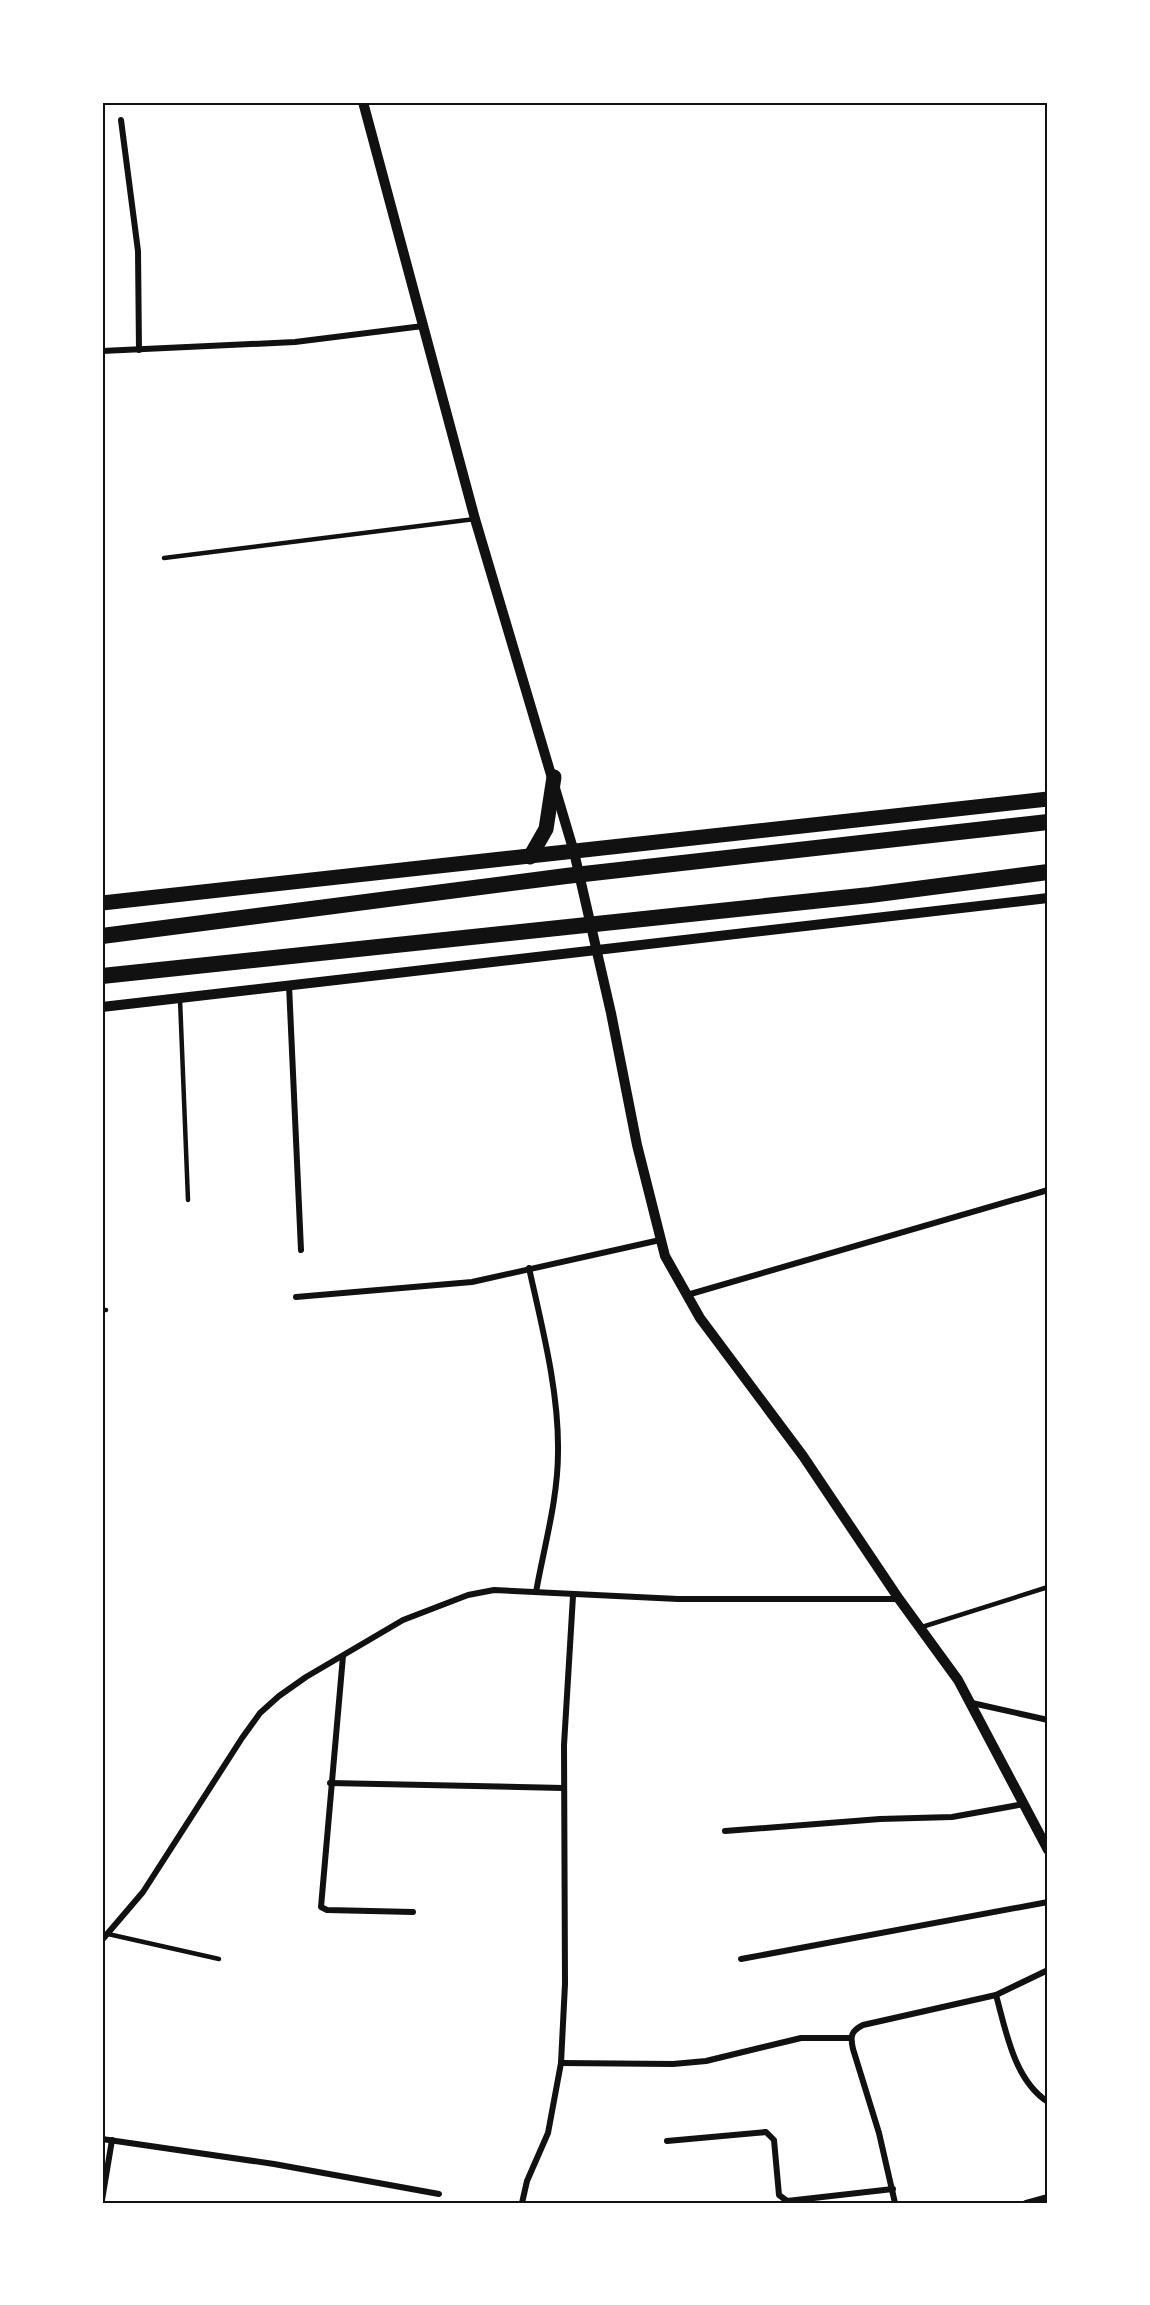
<svg xmlns="http://www.w3.org/2000/svg" width="1150" height="2305" font-family="Mulish,sans-serif">
<rect width="100%" height="100%" fill="#fff"/>
<g fill="none" stroke-linecap="round" stroke-linejoin="round">
<g stroke="#111" stroke-width="4.5">
<polyline points="164,558 475,519"/>
<polyline points="180,999 188,1200"/>
<polyline points="102,1310 106,1310"/>
<polyline points="922,1627 1048,1587"/>
<polyline points="108,1934 219,1959"/>
</g>
<g stroke="#111" stroke-width="6">
<polyline points="121,120 138,251 139,350"/>
<polyline points="102,351 295,342 423,326"/>
<polyline points="289,985 301,1250"/>
<path d="M529 1268C542 1327 559 1391 558 1452 558 1499 544 1547 536 1592"/>
<polyline points="687,1295 1048,1190"/>
<polyline points="296,1297 472,1282 660,1240"/>
<polyline points="343,1656 321,1907 327,1910 413,1912"/>
<polyline points="972,1703 1048,1720"/>
<polyline points="330,1783 563,1788"/>
<polyline points="725,1831 880,1819 952,1817 1024,1804"/>
<polyline points="102,1940 143,1892 242,1738 260,1713 279,1696 306,1677 403,1620 468,1595 494,1590 678,1599 899,1599"/>
<polyline points="741,1959 1048,1902"/>
<path d="M996 1995C1006 2031 1014 2080 1048 2102"/>
<polyline points="561,2063 673,2064 706,2061 801,2038 851,2038"/>
<polyline points="102,2139 274,2164 439,2194"/>
<polyline points="667,2141 766,2132 774,2140 779,2195 787,2201 893,2189"/>
<polyline points="102,2200 112,2140"/>
<polyline points="522,2203 527,2181 548,2133 561,2063 565,1984 564,1745 573,1596"/>
<path d="M895 2203 879 2133 853 2049C850 2036 851 2031 863 2025L996 1995 1048 1970"/>
<polyline points="1026,2203 1048,2197"/>
</g>
<g stroke="#111" stroke-width="10">
<polyline points="363,102 475,519 574,852 611,1013 637,1145 665,1256 700,1318 803,1456 899,1599 958,1680 1048,1850"/>
<polyline points="102,1007 1048,898"/>
</g>
<g stroke="#111" stroke-width="15">
<polyline points="530,857 546,829 554,777"/>
<polyline points="102,903 1048,799"/>
</g>
<g stroke="#111" stroke-width="16">
<polyline points="102,936 566,876 1048,822"/>
<polyline points="102,976 870,895 1048,872"/>
</g>
</g>
<rect width="1150" height="2305" fill="none" stroke="#ffffff" stroke-width="207"/>
<rect x="104" y="104" width="942" height="2098" fill="none" stroke="#111" stroke-width="2"/>
</svg>
